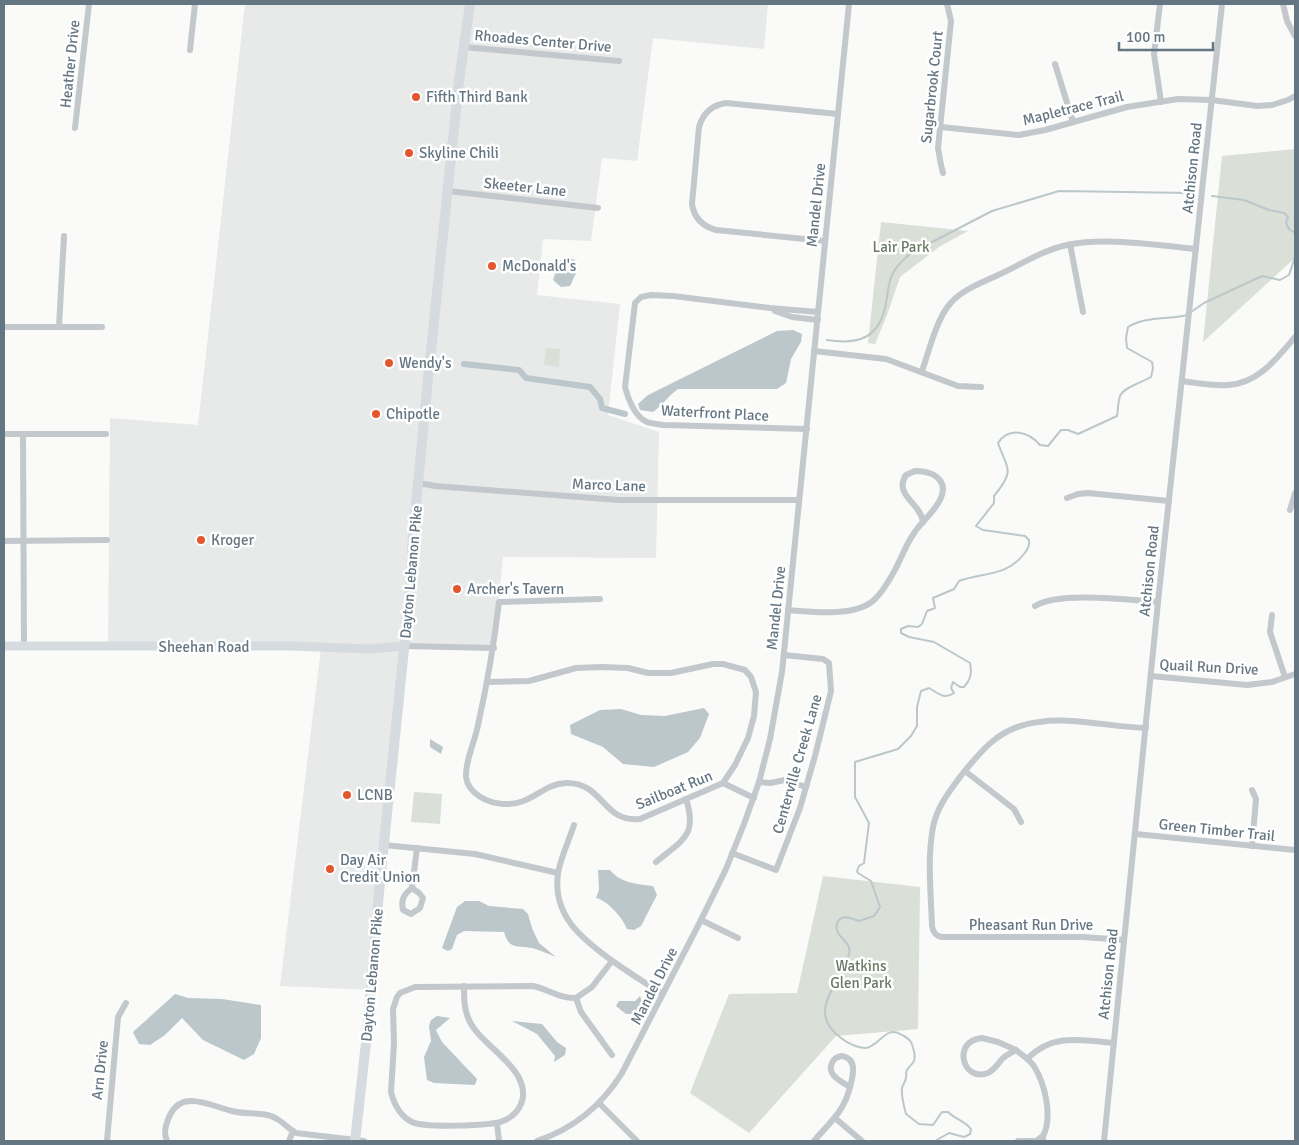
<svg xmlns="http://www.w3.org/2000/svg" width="1299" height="1145" font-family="Signika,sans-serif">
<rect width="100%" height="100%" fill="#fafaf8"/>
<polygon fill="#e8e9e9" points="245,4 768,4 764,49 653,38 637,161 602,158 591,241 543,239 537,295 620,304 608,415 659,432 656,558 503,557 494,648 404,646 371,990 280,986 321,648 108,647 110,418 198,425"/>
<g fill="#dadfd7">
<polygon points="1295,149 1295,258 1203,342 1222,156"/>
<polygon points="881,222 968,231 939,247 900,277 887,315 875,344 868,343"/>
<polygon points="546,348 560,349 559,367 544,365"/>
<polygon points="414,792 442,794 440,824 411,822"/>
<polygon points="823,876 920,887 918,1029 836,1036 749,1133 690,1093 729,994 797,993"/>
</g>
<g fill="#bbc7cb">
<polygon points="568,256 576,261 577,271 570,286 561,287 553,280 557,268 556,263"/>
<path d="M793 330 802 334 801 342 791 359 786 383 777 389H678C668 396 663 405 653 412L640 410 638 404 648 395 777 331Z"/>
<polygon points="704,708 709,714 700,738 688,752 654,767 623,764 603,747 571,734 570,725 600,710 621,709 641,715 665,716"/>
<polygon points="430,739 443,747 441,754 430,747"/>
<path d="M598 870H610C620 883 637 884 653 886L657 895 641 926 634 930 627 929C623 918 607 900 596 898L599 890Z"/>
<path d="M465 901H479L489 906 523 909 528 914 532 928 539 943 556 957C548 954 540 950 532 948 517 945 509 950 504 932L464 931 457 935 452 949 448 951 442 948 457 907Z"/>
<polygon points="175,994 188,998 222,999 261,1005 261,1038 254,1054 244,1060 203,1040 182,1018 165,1035 150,1045 139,1044 133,1032"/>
<polygon points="640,996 642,1001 642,1006 635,1014 626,1014 616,1006 619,1001 635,1001"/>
<polygon points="437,1016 450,1018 436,1030 442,1042 477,1079 475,1085 434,1083 427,1080 424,1057 431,1041 429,1026 431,1020"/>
<polygon points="512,1021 542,1024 557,1042 566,1048 565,1055 554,1062 555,1056 537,1034"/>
</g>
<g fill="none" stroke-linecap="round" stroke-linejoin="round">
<g stroke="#bbc7cb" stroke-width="2">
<polyline points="1212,196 1244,200 1269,210 1284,213 1288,217 1286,223 1289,229 1295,233"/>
<polyline points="1191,312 1204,303 1262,276 1280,280 1289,275 1295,257"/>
<path d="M827 340C859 345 880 338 886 303 888 293 888 282 893 273 897 265 904 259 911 253L992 211 1059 191 1191 193"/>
<path d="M935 1141 949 1133 964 1137 970 1134 971 1129C965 1121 955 1119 948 1112H942L933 1125 919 1124 906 1114C904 1106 901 1096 902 1088 903 1084 906 1081 906 1077 907 1073 905 1074 907 1070 909 1066 913 1064 914 1061 916 1056 913 1047 911 1042 909 1039 906 1037 902 1035 886 1024 880 1046 866 1048 858 1048 847 1043 841 1038 804 1011 842 982 849 954 853 941 833 937 837 924 840 912 853 919 859 921L874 916 880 907 871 881 858 873 857 871 859 866 864 863 869 823 855 797V762L898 749 911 736 917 726V707L921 691 929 688C938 693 944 700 954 693L951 688 953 682 960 687H964C971 679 972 673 970 663L934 642 909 637 901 633V629L908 626 918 627 922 624 927 611 935 608 933 598 954 589 959 581C983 572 1006 577 1024 554 1027 550 1030 546 1029 540L1025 536 983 530 976 526 994 503V496C1015 470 1008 471 998 443 1009 426 1029 432 1040 445L1048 446 1061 430H1068L1078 434 1117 416C1118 410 1118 402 1120 396 1124 387 1143 382 1151 377L1153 368 1152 362 1127 348 1126 338 1128 327C1146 316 1167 320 1187 315"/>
</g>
<polyline stroke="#bbc7cb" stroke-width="6" points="464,364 519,370 526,378 590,387 600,399 602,408 625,414"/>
<g stroke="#c3c8cc" stroke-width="6">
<polyline points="1160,4 1154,54 1161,102"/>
<polyline points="1283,4 1287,21 1295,36"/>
<polyline points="464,47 619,61"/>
<polyline points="190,50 195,4"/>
<polyline points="1055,64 1073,122"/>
<polyline points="941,127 1019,135 1045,130 1127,107 1178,99 1212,100 1257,106 1272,105 1288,100 1295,96"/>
<polyline points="75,128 89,4"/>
<polyline points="943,173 941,165 938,148 951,21 947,4"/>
<polyline points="448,191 598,208"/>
<path d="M825 241 716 230C702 226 694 218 692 204L699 127C703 113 712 105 726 103L838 114"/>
<polyline points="1070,244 1083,312"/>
<polyline points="775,311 792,317 818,320"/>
<polyline points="4,327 102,327"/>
<polyline points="59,327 64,236"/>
<polyline points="814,351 886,359 958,386 981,387"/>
<path d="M922 371C929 351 936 321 949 305 961 290 981 283 998 275 1020 265 1043 250 1067 245 1105 237 1157 245 1196 249"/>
<path d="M1182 381C1197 383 1213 386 1228 385 1258 384 1277 358 1295 337"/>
<path d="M807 429 664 425C659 424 652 424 647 422 635 417 628 399 625 387L635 303 641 297 651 295 673 296 770 308 818 312"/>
<polyline points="4,434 106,434"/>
<polyline points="23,434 24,646"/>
<path d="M915 471C921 471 928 472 934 475 955 488 934 510 923 522 921 503 893 495 906 475Z"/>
<polyline points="419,483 435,486 619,500 799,500"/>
<polyline points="1067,498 1078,494 1088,493 1169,501"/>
<polyline points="1290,510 1295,493"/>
<polyline points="4,541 107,540"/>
<path d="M1035 606C1059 591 1129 600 1158 602"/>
<path d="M788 610C812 612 856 617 874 600 884 591 890 579 896 568 904 552 910 535 923 522"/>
<polyline points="1272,615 1270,632 1285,677"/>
<polyline points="404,646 494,648"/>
<polyline points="1151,676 1247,685 1272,682 1295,674"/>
<path d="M487 682 529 681 576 668 602 667 628 668 648 673H671L713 664H723L745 670 751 677 756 692 754 716 748 738 735 765 723 783 640 819C602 823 604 782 566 783 541 784 532 806 503 804 488 803 468 794 466 777 465 760 475 742 478 725 487 685 494 644 499 602L600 599"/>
<polyline points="965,771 1014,809 1021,822"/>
<polyline points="759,782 770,783 785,780 806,787"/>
<polyline points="723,783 754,798"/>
<path d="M574 825C569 840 561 857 558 873 552 915 581 938 611 960 628 972 645 983 663 994"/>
<polyline points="1136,834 1295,850"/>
<polyline points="384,845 475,854 558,873"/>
<polyline points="1252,846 1256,799 1252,790"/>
<polyline points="732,853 776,870 800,808 815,756 831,691 829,663 823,659 784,655"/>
<path d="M656 862C682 840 698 836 686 799"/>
<path d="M412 888 419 893 423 898 420 908 411 914 403 910C401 900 403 895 412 888L417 848"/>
<polyline points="701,920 738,938"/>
<path d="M1124 940 1083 937H942C935 936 933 932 932 926 931 894 927 859 933 827 937 807 949 792 960 777 982 749 1001 726 1039 722 1073 717 1111 727 1146 728"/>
<path d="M464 986C464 998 464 1010 469 1020 480 1045 526 1066 523 1096 522 1107 514 1117 503 1121 491 1126 424 1128 412 1122 400 1116 394 1104 391 1092L394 1043 393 1009 397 997 400 993 415 987 533 986C548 989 560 999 576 998L592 987 612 961"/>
<polyline points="576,998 581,1012 612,1055"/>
<path d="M982 1038 998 1042 1016 1050C1011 1053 1006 1055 1002 1059 998 1064 994 1070 988 1073 963 1083 951 1041 982 1038Z"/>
<path d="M1016 1050C1022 1055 1029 1059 1034 1066 1045 1084 1053 1117 1043 1136"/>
<path d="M842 1056C858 1059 853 1075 850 1087 842 1082 826 1075 832 1063 834 1058 837 1057 842 1056Z"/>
<path d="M1028 1058C1054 1033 1081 1040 1114 1043"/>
<polyline points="599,1103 637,1141"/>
<polyline points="835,1118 862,1141"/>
<polyline points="497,1123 499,1141"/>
<polyline points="107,1141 118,1017 126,1003"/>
<path d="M167 1141C163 1132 166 1124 170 1115 182 1089 211 1106 232 1111 246 1115 265 1111 277 1119 284 1123 289 1129 296 1133L364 1141"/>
<polyline points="289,1141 293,1131"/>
<path d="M537 1141C573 1129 602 1105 622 1073L701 920 726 869 744 824 759 782 770 739 782 672 849 4"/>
<path d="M814 1141C830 1122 844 1112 850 1087"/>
<polyline points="1018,1141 1036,1141 1043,1136 1043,1141"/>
<polyline points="1104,1141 1158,602 1222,4"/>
</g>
<polyline stroke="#d6dbdf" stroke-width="9" points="4,646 292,646 370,649 404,646"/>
<polyline stroke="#d6dbdf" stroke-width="10" points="355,1141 367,1034 379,892 410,591 413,536 427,389 459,81 470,4"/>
</g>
<g fill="#e4572e" stroke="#fff" stroke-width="2">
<circle cx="416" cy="97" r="5"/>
<circle cx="409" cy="153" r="5"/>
<circle cx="492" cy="266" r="5"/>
<circle cx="389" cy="363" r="5"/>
<circle cx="376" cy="414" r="5"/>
<circle cx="201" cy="540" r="5"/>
<circle cx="457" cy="589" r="5"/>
<circle cx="347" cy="795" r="5"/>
<circle cx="330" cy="869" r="5"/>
</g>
<g text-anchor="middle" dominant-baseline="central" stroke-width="5" stroke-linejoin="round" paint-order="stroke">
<g font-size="15" fill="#657683" stroke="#fff">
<text transform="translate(543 41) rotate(5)">Rhoades Center Drive</text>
<text transform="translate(70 64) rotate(-84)">Heather Drive</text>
<text transform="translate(932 87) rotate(-84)">Sugarbrook Court</text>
<text transform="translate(1073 108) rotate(-14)">Mapletrace Trail</text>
<text transform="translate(1192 168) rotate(-84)">Atchison Road</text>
<text transform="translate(525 187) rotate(6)">Skeeter Lane</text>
<text transform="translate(816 205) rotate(-84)">Mandel Drive</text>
<text transform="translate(715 413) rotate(3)">Waterfront Place</text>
<text transform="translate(609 485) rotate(2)">Marco Lane</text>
<text transform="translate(1149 571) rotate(-84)">Atchison Road</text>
<text transform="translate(411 572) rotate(-85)">Dayton Lebanon Pike</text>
<text transform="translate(776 608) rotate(-84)">Mandel Drive</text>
<text x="204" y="647">Sheehan Road</text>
<text transform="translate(1209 667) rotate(3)">Quail Run Drive</text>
<text transform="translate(797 764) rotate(-74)">Centerville Creek Lane</text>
<text transform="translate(674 790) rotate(-22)">Sailboat Run</text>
<text transform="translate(1217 830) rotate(6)">Green Timber Trail</text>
<text x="1031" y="925">Pheasant Run Drive</text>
<text transform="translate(1108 974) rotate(-84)">Atchison Road</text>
<text transform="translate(372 975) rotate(-85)">Dayton Lebanon Pike</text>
<text transform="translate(654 986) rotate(-63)">Mandel Drive</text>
<text transform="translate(100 1070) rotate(-84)">Arn Drive</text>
</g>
<g font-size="15" fill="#657683" stroke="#fff" text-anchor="start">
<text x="426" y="97">Fifth Third Bank</text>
<text x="419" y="153">Skyline Chili</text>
<text x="502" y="266">McDonald's</text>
<text x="399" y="363">Wendy's</text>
<text x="386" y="414">Chipotle</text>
<text x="211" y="540">Kroger</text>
<text x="467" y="589">Archer's Tavern</text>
<text x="357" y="795">LCNB</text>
<text x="340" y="860">Day Air<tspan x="340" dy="17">Credit Union</tspan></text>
</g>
<g font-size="15" fill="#687a64" stroke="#fff">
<text x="901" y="247">Lair Park</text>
<text x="861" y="966">Watkins<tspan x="861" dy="17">Glen Park</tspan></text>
</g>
</g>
<rect width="1299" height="1145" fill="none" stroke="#657683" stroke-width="10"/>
<path d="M1119 42v8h94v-8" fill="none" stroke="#657683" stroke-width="2.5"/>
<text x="1126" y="42" font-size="15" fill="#657683" stroke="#ffffff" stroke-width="4" paint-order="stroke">100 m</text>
</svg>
